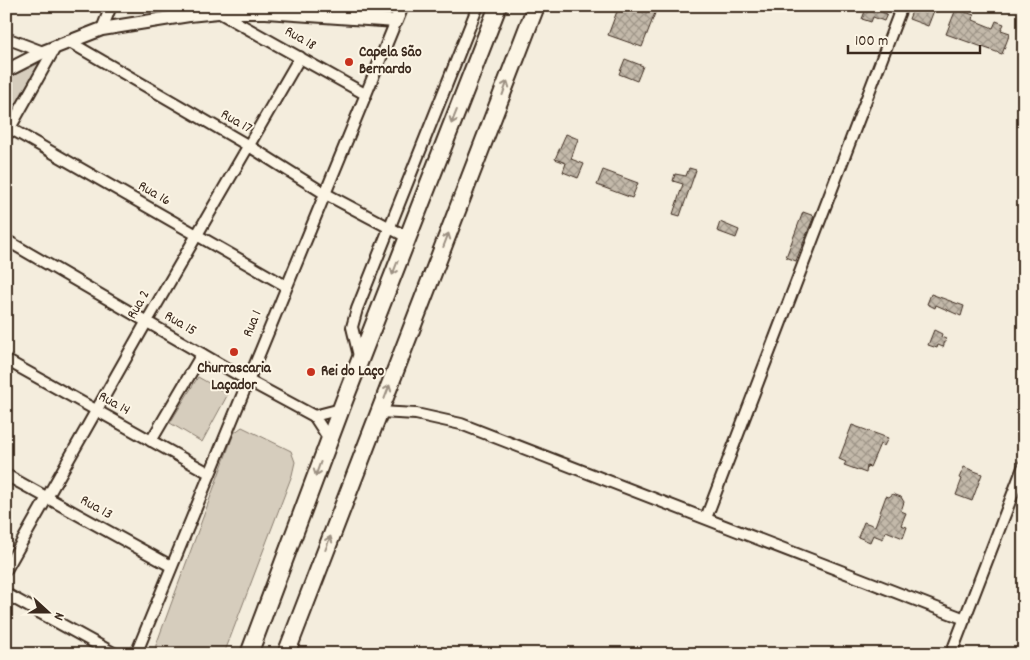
<svg xmlns="http://www.w3.org/2000/svg" width="1030" height="660" font-family="Dekko,sans-serif">
<defs>
<pattern id="building-cross-hatch" width="8" height="8" patternUnits="userSpaceOnUse" patternTransform="scale(1.25)"><rect width="8" height="8" fill="#c3b9aa"/><path d="M0 0l8 8M0 8l8-8" fill="none" stroke="#a0978a"/></pattern>
</defs>
<rect width="100%" height="100%" fill="#f4eddd"/>
<filter id="ink" filterUnits="userSpaceOnUse"><feTurbulence type="fractalNoise" baseFrequency=".02" numOctaves="2"/><feDisplacementMap in="SourceGraphic" scale="10" xChannelSelector="R" yChannelSelector="G"/><feConvolveMatrix kernelMatrix="1 2 1 2 8 2 1 2 1" color-interpolation-filters="sRGB"/></filter>
<g filter="url(#ink)">
<g fill="#d6cdbd" stroke="#887c6e">
<polygon points="50,58 11,123 6,120 6,79"/>
<polygon points="198,377 228,394 202,442 170,423"/>
<polygon points="242,427 291,451 295,462 292,475 224,654 157,654 155,652 156,645 234,433"/>
</g>
<g fill="url(#building-cross-hatch)" stroke="#3b2a1e">
<polygon points="619,6 657,8 642,47 608,35"/>
<polygon points="867,6 887,14 884,21 873,17 871,22 862,19"/>
<polygon points="914,6 933,13 928,26 909,19"/>
<polygon points="956,9 974,15 973,20 993,28 996,21 1004,24 1001,30 1010,33 1002,54 946,34"/>
<polygon points="625,59 643,66 637,81 619,74"/>
<polygon points="566,134 578,139 571,159 584,164 578,178 563,172 566,163 555,159"/>
<polygon points="689,168 696,170 680,216 673,214 683,184 673,181 675,174 686,176"/>
<polygon points="603,170 638,183 632,198 597,185"/>
<polygon points="803,212 814,216 796,261 786,257"/>
<polygon points="720,222 739,230 736,238 717,231"/>
<polygon points="931,294 964,306 961,316 936,305 935,308 927,304"/>
<polygon points="934,330 942,334 941,337 946,339 943,347 938,345 937,348 928,345"/>
<polygon points="852,425 888,438 884,446 880,444 870,467 867,466 866,473 844,465 846,462 839,459"/>
<polygon points="964,467 982,474 972,501 956,495 962,479 959,478"/>
<polygon points="893,494 901,497 904,502 901,511 906,513 901,525 907,527 903,538 886,531 883,539 873,535 870,542 858,537 864,522 875,526 886,496 889,497"/>
</g>
<g fill="none" stroke-linecap="round" stroke-linejoin="round">
<defs>
<g id="minor">
<polyline points="218,12 365,94"/>
<polyline points="102,29 111,6"/>
<polyline points="6,38 43,52"/>
<polyline points="68,41 249,146 324,193 407,237"/>
<polyline points="6,126 286,286"/>
<polyline points="6,135 56,46"/>
<polyline points="6,240 247,380 314,416"/>
<polyline points="6,360 209,473"/>
<polyline points="360,360 352,327 357,309 478,6"/>
<polyline points="380,412 416,414 461,424 965,619"/>
<polyline points="329,439 314,416 341,409"/>
<polyline points="151,441 202,354"/>
<polyline points="6,475 171,566"/>
<polyline points="706,518 902,6"/>
<polyline points="6,570 147,321 300,57"/>
<polyline points="6,594 115,654"/>
<polyline points="136,654 396,21"/>
<polyline points="951,654 1024,465"/>
</g>
<polyline id="tertiary" points="6,71 43,52 102,29 189,15 218,12 266,12 396,21 402,6"/>
<g id="trunk">
<polyline points="249,654 344,401 498,6"/>
<polyline points="286,654 536,6"/>
</g>
</defs>
<use href="#minor" stroke="#3b2a1e" stroke-width="14"/>
<use href="#tertiary" stroke="#3b2a1e" stroke-width="16"/>
<use href="#trunk" stroke="#3b2a1e" stroke-width="20"/>
<use href="#minor" stroke="#fcf5e5" stroke-width="10"/>
<use href="#tertiary" stroke="#fcf5e5" stroke-width="12"/>
<use href="#trunk" stroke="#fcf5e5" stroke-width="16"/>
</g>
<defs><path id="oneway-shaft" d="M-6 0H5M1.5-3L5.5 0L1.5 3" fill="none" stroke-width="1.6" stroke-linecap="round" stroke-linejoin="round" transform="scale(1.25)"/></defs>
<g stroke="#9c9082">
<use href="#oneway-shaft" transform="translate(505 88) rotate(-70)"/>
<use href="#oneway-shaft" transform="translate(454 117) rotate(112)"/>
<use href="#oneway-shaft" transform="translate(446 240) rotate(-69)"/>
<use href="#oneway-shaft" transform="translate(395 268) rotate(111)"/>
<use href="#oneway-shaft" transform="translate(387 392) rotate(-69)"/>
<use href="#oneway-shaft" transform="translate(318 469) rotate(110)"/>
<use href="#oneway-shaft" transform="translate(328 543) rotate(-69)"/>
</g>
</g>
<g fill="#c8321e" stroke="#fcf5e5" stroke-width="2">
<circle cx="349" cy="62" r="5"/>
<circle cx="234" cy="352" r="5"/>
<circle cx="311" cy="372" r="5"/>
</g>
<g text-anchor="middle" dominant-baseline="central" stroke-width="4" stroke-linejoin="round" paint-order="stroke">
<g font-size="15" fill="#3b2a1e" stroke="#fcf5e5">
<text transform="translate(300 39) rotate(30)">Rua 18</text>
<text transform="translate(236 122) rotate(30)">Rua 17</text>
<text transform="translate(154 194) rotate(30)">Rua 16</text>
<text transform="translate(139 305) rotate(-60)">Rua 2</text>
<text transform="translate(180 324) rotate(31)">Rua 15</text>
<text transform="translate(253 324) rotate(-67)">Rua 1</text>
<text transform="translate(114 404) rotate(29)">Rua 14</text>
<text transform="translate(96 508) rotate(29)">Rua 13</text>
</g>
<g font-size="15" font-weight="bold" fill="#3b2a1e" stroke="#fcf5e5" text-anchor="start">
<text x="359" y="53">Capela São<tspan x="359" dy="17">Bernardo</tspan></text>
<text x="234" y="369" text-anchor="middle">Churrascaria<tspan x="234" dy="17">Laçador</tspan></text>
<text x="321" y="372">Rei do Laço</text>
</g>
</g>
<rect width="1030" height="660" fill="none" stroke="#fcf5e5" stroke-width="25"/>
<rect x="12" y="12" width="1005" height="635" fill="none" stroke="#3b2a1e" stroke-width="2" filter="url(#ink)"/>
<g transform="translate(48 612) rotate(111)" stroke="#fcf5e5" stroke-width="4" paint-order="stroke">
<path d="M0-4L9 19L0 12L-9 19Z" fill="#3b2a1e"/>
<text y="-8" font-size="14" font-weight="bold" text-anchor="middle" fill="#3b2a1e">N</text>
</g>
<path d="M848 45v8h132v-8" fill="none" stroke="#3b2a1e" stroke-width="2.5"/>
<text x="855" y="45" font-size="15" fill="#3b2a1e" stroke="#fcf5e5" stroke-width="4" paint-order="stroke">100 m</text>
</svg>
